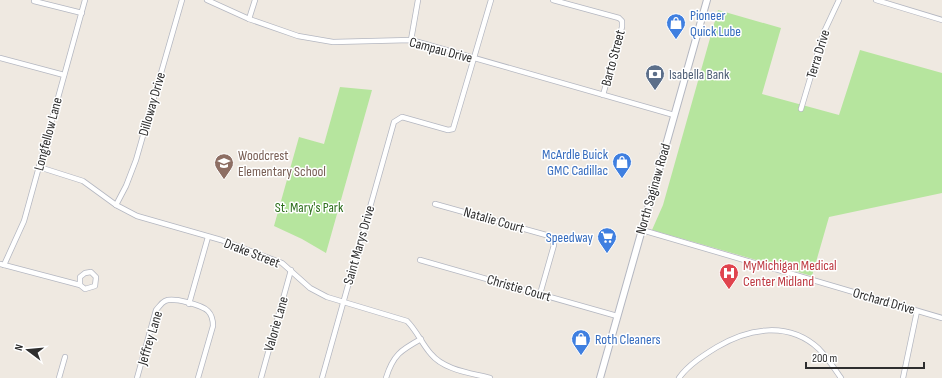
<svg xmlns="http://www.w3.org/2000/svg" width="942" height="378" font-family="'Sofia Sans Condensed',sans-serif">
<rect width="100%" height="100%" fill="#efe9e1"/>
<g fill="#b6e59e">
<polygon points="718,10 781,28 762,94 839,115 860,50 942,73 942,193 829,217 812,276 652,230 663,205"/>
<polygon points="340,87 372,90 326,253 302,239 274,226 299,137 324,144"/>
</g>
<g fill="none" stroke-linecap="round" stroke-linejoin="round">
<defs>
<g id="minor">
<polyline points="207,0 249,19 298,36 333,42 411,40 674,115"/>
<polyline points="553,0 619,18 622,21 622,27 603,95"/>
<polyline points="876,0 942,20"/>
<polyline points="34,1 82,13"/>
<polyline points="249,19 255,0"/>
<polyline points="411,40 418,0"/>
<polyline points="0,58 64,75"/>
<polyline points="801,109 824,32 839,0"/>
<path d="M39 167 83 181 116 205 137 216 221 240 282 263 310 288 327 297 407 321C417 331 422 344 431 354 444 370 471 373 490 378"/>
<polyline points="435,204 546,235 552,239 554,245 540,294"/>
<polyline points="116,205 126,186 136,160 182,0"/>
<polyline points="642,230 942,318"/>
<polyline points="420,260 617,316"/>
<polyline points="0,264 80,285 85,289 95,286 96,277 91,272 85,273 80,277 80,285"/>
<polyline points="4,265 24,221 85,0"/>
<polyline points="189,304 208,237"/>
<polyline points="59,378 65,357"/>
<path d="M137 378 156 310C159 307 161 303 165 301 173 297 202 305 208 311 212 315 213 320 213 326L198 378"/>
<polyline points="261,378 291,270"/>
<polyline points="322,378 394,122 402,117 448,130 453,129 491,0"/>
<path d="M386 378C393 355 401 350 421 339"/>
<path d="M679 378C688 365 704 355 717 347 749 328 789 321 819 349 827 357 834 368 841 378"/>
<polyline points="903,378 917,311"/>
</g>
<polyline id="secondary" points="600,378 707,0"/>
</defs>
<use href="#minor" stroke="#b4b7c1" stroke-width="6"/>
<use href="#secondary" stroke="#b4b7c1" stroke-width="8"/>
<use href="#minor" stroke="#fff" stroke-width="4.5"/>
<use href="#secondary" stroke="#fff" stroke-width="6"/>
</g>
<defs>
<symbol id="shop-pin" viewBox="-11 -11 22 30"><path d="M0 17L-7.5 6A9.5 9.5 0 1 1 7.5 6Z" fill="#3f7fe0" stroke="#fff"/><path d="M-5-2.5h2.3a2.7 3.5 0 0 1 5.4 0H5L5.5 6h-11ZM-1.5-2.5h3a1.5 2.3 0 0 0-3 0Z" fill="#fff"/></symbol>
<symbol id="bank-pin" viewBox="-11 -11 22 30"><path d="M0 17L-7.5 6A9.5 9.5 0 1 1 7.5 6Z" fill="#5c6f8a" stroke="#fff"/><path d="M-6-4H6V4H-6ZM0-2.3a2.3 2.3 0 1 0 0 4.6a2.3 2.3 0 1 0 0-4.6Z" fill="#fff"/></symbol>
<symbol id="school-pin" viewBox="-11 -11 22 30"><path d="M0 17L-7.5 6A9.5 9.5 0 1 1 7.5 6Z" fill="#8d6e63" stroke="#fff"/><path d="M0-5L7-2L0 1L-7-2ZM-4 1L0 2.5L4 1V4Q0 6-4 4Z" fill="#fff"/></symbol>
<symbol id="supermarket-pin" viewBox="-11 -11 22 30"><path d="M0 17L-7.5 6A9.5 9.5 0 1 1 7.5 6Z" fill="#3f7fe0" stroke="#fff"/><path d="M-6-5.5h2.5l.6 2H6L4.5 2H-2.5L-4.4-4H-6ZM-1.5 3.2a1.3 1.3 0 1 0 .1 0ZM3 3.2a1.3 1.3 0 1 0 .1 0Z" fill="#fff"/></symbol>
<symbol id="hospital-pin" viewBox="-11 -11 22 30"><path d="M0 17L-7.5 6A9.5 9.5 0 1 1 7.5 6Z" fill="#e0444e" stroke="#fff"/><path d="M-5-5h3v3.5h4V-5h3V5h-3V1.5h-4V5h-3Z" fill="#fff"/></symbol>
</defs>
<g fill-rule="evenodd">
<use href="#shop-pin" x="665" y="12" width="22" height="30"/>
<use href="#bank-pin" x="644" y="63" width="22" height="30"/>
<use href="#shop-pin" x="611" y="151" width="22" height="30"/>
<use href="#school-pin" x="213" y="152" width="22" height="30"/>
<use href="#supermarket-pin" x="596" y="226" width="22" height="30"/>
<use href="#hospital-pin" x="718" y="262" width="22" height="30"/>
<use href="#shop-pin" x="570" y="328" width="22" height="30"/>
</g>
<g text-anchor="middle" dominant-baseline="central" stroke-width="3" stroke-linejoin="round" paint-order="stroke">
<g font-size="14" fill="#366cbe" stroke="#fff" text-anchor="start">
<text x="690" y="15">Pioneer<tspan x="690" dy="16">Quick Lube</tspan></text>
<text x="608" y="154" text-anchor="end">McArdle Buick<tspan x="608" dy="16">GMC Cadillac</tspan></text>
<text x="593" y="237" text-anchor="end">Speedway</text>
<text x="595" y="339">Roth Cleaners</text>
</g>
<g font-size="14" fill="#2e2e2e" stroke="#fff">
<text transform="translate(441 50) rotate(15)">Campau Drive</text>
<text transform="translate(818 54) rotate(-73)">Terra Drive</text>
<text transform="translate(613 58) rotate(-75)">Barto Street</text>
<text transform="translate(152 104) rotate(-74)">Dilloway Drive</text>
<text transform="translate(48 134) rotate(-75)">Longfellow Lane</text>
<text transform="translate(653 189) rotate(-74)">North Saginaw Road</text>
<text transform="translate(494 220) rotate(16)">Natalie Court</text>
<text transform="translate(359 245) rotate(-74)">Saint Marys Drive</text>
<text transform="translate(252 253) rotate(21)">Drake Street</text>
<text transform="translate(519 288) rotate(16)">Christie Court</text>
<text transform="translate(884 301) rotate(16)">Orchard Drive</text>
<text transform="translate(276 324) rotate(-74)">Valorie Lane</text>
<text transform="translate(150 338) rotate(-73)">Jeffrey Lane</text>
</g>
<g font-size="14" fill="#4e5e75" stroke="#fff" text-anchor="start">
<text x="669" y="74">Isabella Bank</text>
</g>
<g font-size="14" fill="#785e54" stroke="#fff" text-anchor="start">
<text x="238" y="155">Woodcrest<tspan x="238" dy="16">Elementary School</tspan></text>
</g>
<g font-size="14" fill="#2c6e1b" stroke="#fff">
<text x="309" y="207">St. Mary's Park</text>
</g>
<g font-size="14" fill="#be3a42" stroke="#fff" text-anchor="start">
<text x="743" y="265">MyMichigan Medical<tspan x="743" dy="16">Center Midland</tspan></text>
</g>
</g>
<g transform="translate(28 350) rotate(286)" stroke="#ffffff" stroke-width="3" paint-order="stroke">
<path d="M0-3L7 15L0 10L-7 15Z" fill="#2e2e2e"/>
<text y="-6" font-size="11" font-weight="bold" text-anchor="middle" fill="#2e2e2e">N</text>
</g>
<path d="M806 362v6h118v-6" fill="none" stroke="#2e2e2e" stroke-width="2"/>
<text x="812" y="362" font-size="12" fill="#2e2e2e" stroke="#ffffff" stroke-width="3" paint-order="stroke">200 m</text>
</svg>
